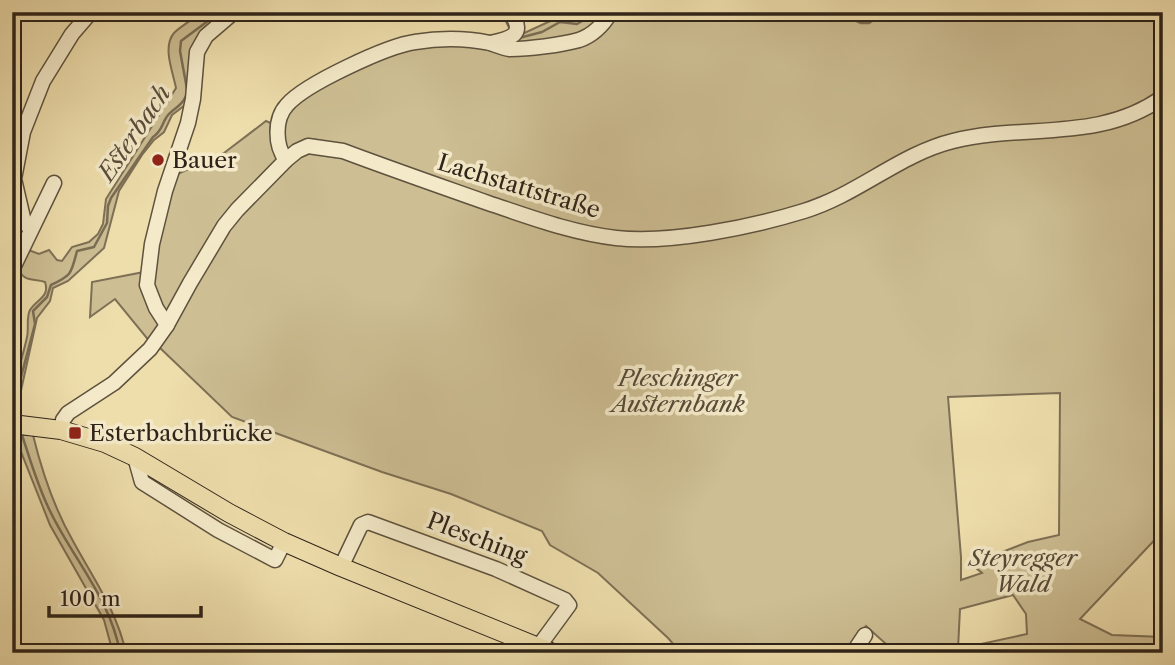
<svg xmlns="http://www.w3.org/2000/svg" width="1175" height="665" font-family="'Libre Caslon Text',serif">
<rect width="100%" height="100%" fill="#eedeac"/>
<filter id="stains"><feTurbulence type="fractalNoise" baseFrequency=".00286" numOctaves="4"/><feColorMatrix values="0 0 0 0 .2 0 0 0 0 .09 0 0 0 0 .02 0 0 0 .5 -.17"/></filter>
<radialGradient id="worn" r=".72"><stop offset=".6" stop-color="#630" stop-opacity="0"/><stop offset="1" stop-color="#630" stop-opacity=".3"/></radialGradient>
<g fill="#cdbe93" stroke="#7e7056" stroke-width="2" fill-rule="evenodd">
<path d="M200 12H231L209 29 188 103 172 115 164 132 154 140 142 155 119 191 104 248 68 281 53 288 50 301 37 318 18 404 19 414H12C12 384 21 365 27 337 29 329 26 317 30 310 37 299 50 297 45 282 33 278 24 283 18 268L26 249 39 254 49 250 57 260 62 261 72 247 89 242 98 234 103 224 106 199 176 88C173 72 162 47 174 33 182 25 192 21 200 12Z"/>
<polygon points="570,12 1163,12 1163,91 1117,118 966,134 841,192 771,217 640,236 579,227 360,153 284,152 284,114 304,96 404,48 520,35"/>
<path d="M1163 101V531L1080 619 1112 635 1163 637V652L896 653 866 626 847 653H681L668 638 598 573 550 545 542 531 451 494 382 472 232 417 158 346 227 229 298 155 325 151 560 230 725 234 959 143 1102 128ZM1060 393 1059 535 1028 542 971 564 982 573 961 580V557L948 397ZM1013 595 1026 614 1027 634 958 649 960 609Z"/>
<polygon points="266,121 275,125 278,162 166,318 150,290 171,177 224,153"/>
<polygon points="144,272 160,323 150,342 115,299 90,317 92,282"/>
<path d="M14 434 33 435C42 472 54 508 73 541 93 578 117 611 126 653H113L104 620 50 525Z"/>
</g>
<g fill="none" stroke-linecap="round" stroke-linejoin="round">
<g stroke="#7a6d53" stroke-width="2.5">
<polyline points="491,12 505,19 511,31"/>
<polyline points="622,12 630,12"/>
<polyline points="715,12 756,20 773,12"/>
<polyline points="782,12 799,19 812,12"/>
<polyline points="830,12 846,16 861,23 869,23 886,12"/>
<polyline points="519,38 542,32 560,22 577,24 598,12"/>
<polyline points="187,89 180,51 181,41 220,12"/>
<path d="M16 416 15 400 35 324 33 311 47 297 51 285C72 275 71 274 77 251L94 247 107 223 108 206 111 198 153 137C162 131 161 126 166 118 171 109 181 108 186 96"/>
<path d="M21 432C30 459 38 488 51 513 74 560 111 600 120 653"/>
</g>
<defs>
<g id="minor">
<path d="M490 43C510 39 527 35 510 12"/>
<path d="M286 160C275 146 274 119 287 105 305 84 387 46 415 42 439 38 466 38 490 43 496 45 503 48 510 49 529 49 561 45 579 40 594 35 603 25 611 12"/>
<polyline points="31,229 24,222 14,179 23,132 43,81 72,34 91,12"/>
<polyline points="12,270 54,183"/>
<polyline points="167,325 156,308 147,285 152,244 165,191 188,123 193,99 197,52 206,36 234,12"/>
<path d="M61 430 63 420 68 413 114 383 150 349 167 325 190 283 224 226 237 210 286 160 297 151 308 146 343 151C391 169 440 186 488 203 530 217 572 233 616 238 670 244 752 227 804 211 857 195 900 154 953 141 1025 123 1099 143 1163 97"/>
<polyline points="135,457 142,482 218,530 275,560 284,542"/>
<polyline points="341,567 361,525 368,522 496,569 565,600 569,605 539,646"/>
<polyline points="853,653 865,635"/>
</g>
<polyline id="major" points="12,424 61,430 105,443 135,457 229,513 284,542 341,567 553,653"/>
</defs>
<use href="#minor" stroke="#5e523e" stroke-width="17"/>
<use href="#major" stroke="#2e2319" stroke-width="20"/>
<use href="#minor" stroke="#f4eac9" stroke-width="14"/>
<use href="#major" stroke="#eedeac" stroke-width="18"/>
</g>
<g fill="#8f2418" stroke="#f4eac9" stroke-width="2.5">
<circle cx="158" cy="160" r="7"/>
<rect x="68" y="426" width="14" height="14" rx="3.5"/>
</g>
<g text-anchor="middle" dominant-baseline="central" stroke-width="7" stroke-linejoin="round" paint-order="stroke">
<g font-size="23" fill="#2e2319" stroke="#f4eac9" text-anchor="start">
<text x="172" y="160">Bauer</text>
<text x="89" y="433">Esterbachbrücke</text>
</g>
<g font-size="23" fill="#2e2319" stroke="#f4eac9">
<text transform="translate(519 186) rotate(17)">Lachstattstraße</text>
<text transform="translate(477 538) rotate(21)">Plesching</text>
</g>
<g font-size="23" font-style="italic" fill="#564a38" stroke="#f4eac9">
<text x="678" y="378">Pleschinger<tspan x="678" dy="26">Austernbank</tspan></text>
<text x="1023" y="558">Steyregger<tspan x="1023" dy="26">Wald</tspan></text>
</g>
<g font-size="24" font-style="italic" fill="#5a4e3b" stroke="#f4eac9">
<text transform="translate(134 133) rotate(-56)">Esterbach</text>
</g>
</g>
<rect width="1175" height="665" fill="none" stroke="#eedeac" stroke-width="42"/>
<rect x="14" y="14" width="1147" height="637" fill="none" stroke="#2e2319" stroke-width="3.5"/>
<rect x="21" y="21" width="1133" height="623" fill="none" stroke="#2e2319" stroke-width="2"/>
<path d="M49 606v10h152v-10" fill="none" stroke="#2e2319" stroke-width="3.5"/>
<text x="60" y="606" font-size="21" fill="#2e2319" stroke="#f4eac9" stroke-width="5" paint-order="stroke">100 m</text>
<rect width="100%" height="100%" filter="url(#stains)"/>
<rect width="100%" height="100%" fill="url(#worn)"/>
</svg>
